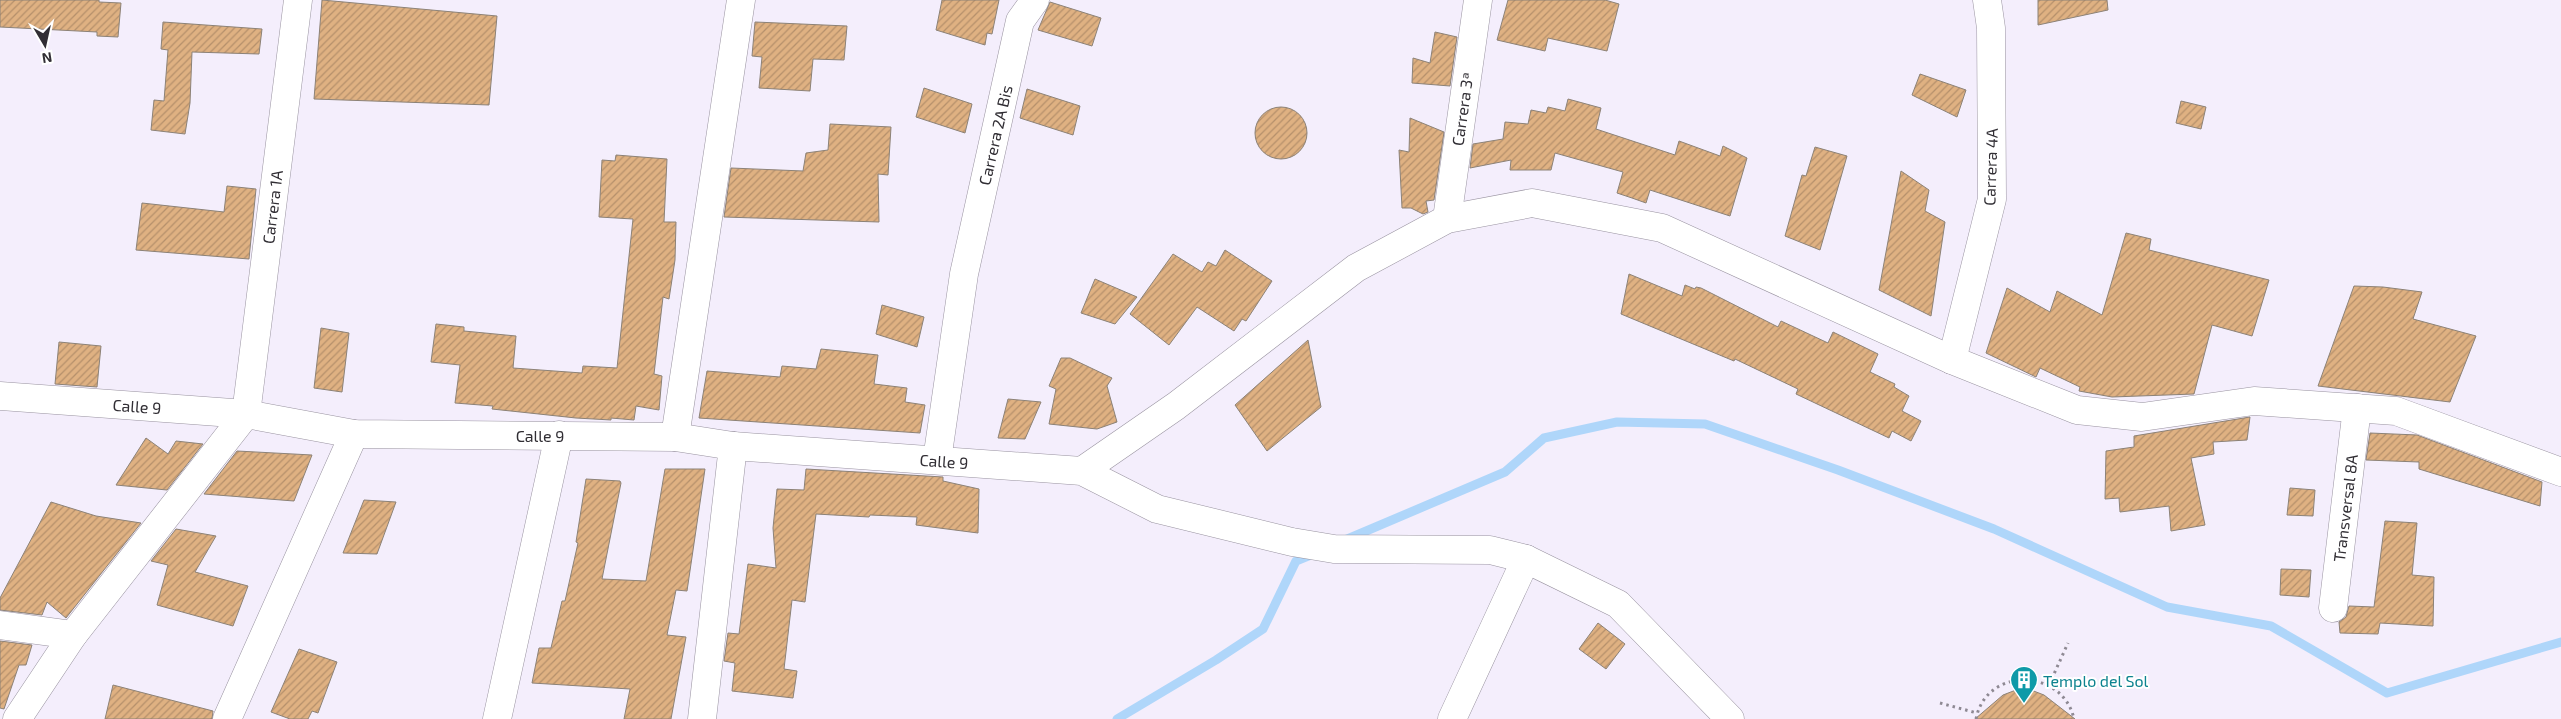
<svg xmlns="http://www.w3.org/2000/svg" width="2561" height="719" font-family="'Exo 2',sans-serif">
<defs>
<pattern id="building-hatch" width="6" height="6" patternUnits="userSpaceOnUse" patternTransform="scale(1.25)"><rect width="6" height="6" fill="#dfb182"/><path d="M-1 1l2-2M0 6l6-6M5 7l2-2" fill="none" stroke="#b5906b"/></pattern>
</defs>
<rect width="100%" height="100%" fill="#f4eefc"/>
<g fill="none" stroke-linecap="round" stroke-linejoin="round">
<g stroke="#afd6fa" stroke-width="9">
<polyline points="1345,540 1505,472 1544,438 1617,422 1705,424 1838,470 1994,529 2167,607 2271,626 2387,693 2561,642"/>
<polyline points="1117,719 1216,660 1263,629 1296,561 1313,554"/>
</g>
</g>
<g fill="url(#building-hatch)" stroke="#8c8277">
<polygon points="0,0 99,0 99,2 121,3 118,37 97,36 97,32 0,27"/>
<polygon points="322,0 497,16 489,105 314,99"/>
<polygon points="942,0 999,0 992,34 987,33 985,45 936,30"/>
<polygon points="1508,0 1605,0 1619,4 1607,51 1548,38 1545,51 1497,40"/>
<polygon points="2038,0 2107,0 2108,10 2038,25"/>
<polygon points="1050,2 1101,18 1092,46 1038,30"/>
<polygon points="163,22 262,29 259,54 192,52 190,103 185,134 151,130 154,100 164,101 168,50 161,49"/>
<polygon points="755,22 847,26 844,60 813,59 810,91 759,88 762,57 752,56"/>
<polygon points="1435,32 1457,37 1450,86 1412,83 1413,58 1430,63"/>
<polygon points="1920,74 1966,90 1957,117 1912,95"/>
<polygon points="924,88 972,104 965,133 916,117"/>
<polygon points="1027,89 1080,106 1073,135 1020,118"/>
<polygon points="1568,99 1601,108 1596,129 1675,155 1679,141 1720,156 1723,146 1747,158 1730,216 1650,190 1646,203 1632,198 1617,193 1623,172 1555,153 1551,170 1510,170 1511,160 1470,168 1473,144 1503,139 1505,122 1528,124 1531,110 1546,113 1548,107 1565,111"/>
<polygon points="2181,101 2206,107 2201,129 2176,123"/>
<circle cx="1281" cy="133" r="26"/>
<polygon points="1410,118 1444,132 1434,200 1426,201 1428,212 1423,214 1411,208 1402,208 1399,150 1409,152"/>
<polygon points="830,124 891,127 888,175 878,174 879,222 724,217 731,168 803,171 806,153 828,150"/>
<polygon points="1815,147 1847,156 1820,250 1785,236 1802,175 1806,176"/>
<polygon points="616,155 667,159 664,222 676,222 675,260 669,299 663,297 654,374 662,376 659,410 636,406 634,420 611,418 611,420 576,418 492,409 493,406 455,403 460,365 431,362 436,324 464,327 464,331 516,336 513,368 582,373 583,366 617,368 633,219 599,217 602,160 615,161"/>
<polygon points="1901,171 1929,190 1925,211 1945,222 1931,316 1879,290"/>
<polygon points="227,186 256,189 249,259 136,250 142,203 224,212"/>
<polygon points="2126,233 2151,239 2149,250 2269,280 2252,336 2212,325 2194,394 2112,397 2079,391 2080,387 2040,368 2036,377 1986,353 2007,288 2050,312 2057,291 2102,315"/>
<polygon points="1225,250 1272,281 1246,321 1242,319 1234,331 1197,307 1169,345 1130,314 1173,254 1202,272 1208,262 1216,266"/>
<polygon points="1629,274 1682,296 1685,285 1695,289 1696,287 1701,288 1778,327 1781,321 1828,343 1833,332 1878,354 1870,372 1895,384 1894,387 1909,396 1902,411 1921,421 1911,441 1892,431 1889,438 1796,394 1798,389 1735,359 1734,361 1621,314"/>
<polygon points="1095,279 1137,297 1115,324 1081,313"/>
<polygon points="2354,286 2383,287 2422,292 2413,319 2476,336 2450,402 2318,386"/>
<polygon points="882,305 924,317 917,347 876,334"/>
<polygon points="321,328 349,333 342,392 314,388"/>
<polygon points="1308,340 1321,407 1267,451 1235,405"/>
<polygon points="59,342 101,346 97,387 55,384"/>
<polygon points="821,349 878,355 874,384 907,388 905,402 925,405 920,433 699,418 707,371 780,377 782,366 816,369"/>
<polygon points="1061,358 1070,358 1112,378 1107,386 1117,422 1097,429 1049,424 1056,389 1049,386"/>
<polygon points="1008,399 1041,402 1025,439 998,438"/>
<polygon points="2250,417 2247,440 2213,442 2214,454 2191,458 2205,525 2171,531 2169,506 2120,512 2119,498 2105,499 2106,451 2134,447 2134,436"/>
<polygon points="2370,433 2417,435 2542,482 2540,506 2419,469 2419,462 2366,460"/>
<polygon points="146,438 168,454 176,441 203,444 167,490 116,485"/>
<polygon points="237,451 312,455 294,501 204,494"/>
<polygon points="665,469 705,469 687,591 676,590 667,635 686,637 671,719 624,719 630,689 532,683 539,648 551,648 562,601 565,601 578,543 576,542 586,479 620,481 621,483 602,579 646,581"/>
<polygon points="806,469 943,477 943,481 979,489 978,533 916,525 917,517 870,515 869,517 816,514 805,602 792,600 784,669 797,671 793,698 732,691 735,663 724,661 728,633 739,634 748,564 776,568 773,528 777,489 804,490"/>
<polygon points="2290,488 2315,490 2313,516 2287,515"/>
<polygon points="364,500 396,502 377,554 343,553"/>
<polygon points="51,502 96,516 141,523 66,618 47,602 42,615 0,610 0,598"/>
<polygon points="2385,521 2417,523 2412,575 2434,577 2433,626 2380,623 2378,634 2340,633 2339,622 2346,617 2349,606 2374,607"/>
<polygon points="176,529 216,536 195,572 248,586 233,626 157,605 168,565 151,561"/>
<polygon points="2281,569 2311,570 2309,597 2280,595"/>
<polygon points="1598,623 1625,644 1606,669 1579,649"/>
<polygon points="0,641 32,645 26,665 19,665 4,709 0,708"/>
<polygon points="299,649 337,662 318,713 312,711 308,719 290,719 271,712"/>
<polygon points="113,685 213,711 212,719 105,719"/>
<polygon points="2016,690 2031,690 2044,695 2075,719 1975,719 2003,695"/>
</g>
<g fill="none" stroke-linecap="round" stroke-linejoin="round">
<defs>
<g id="minor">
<polyline points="1447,219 1478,0"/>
<polyline points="1952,360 1992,199 1991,28 1987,0"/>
<polyline points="0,396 246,414 354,434 675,437 733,446 1082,471 1157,509 1292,542 1334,549 1490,550 1526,559 1618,604 1730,719"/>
<polyline points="246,414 298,0"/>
<polyline points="675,437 741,0"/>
<polyline points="937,460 964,274 1020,21 1035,0"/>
<polyline points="1082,471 1176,406 1356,268 1447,219 1532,203 1662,228 1952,360 2077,410 2142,417 2254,401 2396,411 2561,472"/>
<polyline points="2333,608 2357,408"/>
<polyline points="0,625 73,635"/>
<polyline points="17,719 73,635 246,414"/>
<polyline points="227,719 354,434"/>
<polyline points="497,719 559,435"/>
<polyline points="702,719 733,446"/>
<polyline points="1452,719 1526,559"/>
</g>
</defs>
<use href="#minor" stroke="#9993a0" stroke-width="29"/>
<g stroke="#8e8993" stroke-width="3" stroke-dasharray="2.5 4" stroke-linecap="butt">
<polyline points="2049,685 2068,643"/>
<polyline points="1940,703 1977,713"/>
<path d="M1976 719C1986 666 2063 668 2074 719"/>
</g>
<use href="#minor" stroke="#fff" stroke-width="28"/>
</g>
<defs>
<symbol id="building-pin" viewBox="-11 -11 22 30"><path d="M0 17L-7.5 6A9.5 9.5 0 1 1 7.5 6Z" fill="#0f9aa8" stroke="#fff"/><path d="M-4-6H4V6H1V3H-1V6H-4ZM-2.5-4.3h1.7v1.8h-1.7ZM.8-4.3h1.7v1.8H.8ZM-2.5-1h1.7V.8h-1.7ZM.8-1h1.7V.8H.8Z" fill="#fff"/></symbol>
</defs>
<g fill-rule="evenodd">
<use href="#building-pin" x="2008" y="664" width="32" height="43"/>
</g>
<g text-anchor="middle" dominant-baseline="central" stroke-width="4" stroke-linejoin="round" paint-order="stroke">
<g font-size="16" fill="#312e34" stroke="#fff">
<text transform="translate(1462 109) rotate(-82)">Carrera 3ª</text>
<text transform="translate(995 135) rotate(-77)">Carrera 2A Bis</text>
<text transform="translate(1990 167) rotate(-88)">Carrera 4A</text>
<text transform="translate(272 207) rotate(-83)">Carrera 1A</text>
<text transform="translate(137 406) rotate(4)">Calle 9</text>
<text x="540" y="435">Calle 9</text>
<text transform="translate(944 461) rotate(4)">Calle 9</text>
<text transform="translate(2345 508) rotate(-83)">Transversal 8A</text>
</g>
<g font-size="16" fill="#0d838f" stroke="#fff" text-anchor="start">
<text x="2043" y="680">Templo del Sol</text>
</g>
</g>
<g transform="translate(45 45) rotate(171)" stroke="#ffffff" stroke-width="4" paint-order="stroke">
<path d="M0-4L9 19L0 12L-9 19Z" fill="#312e34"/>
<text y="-8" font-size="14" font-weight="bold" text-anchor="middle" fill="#312e34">N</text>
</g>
</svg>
